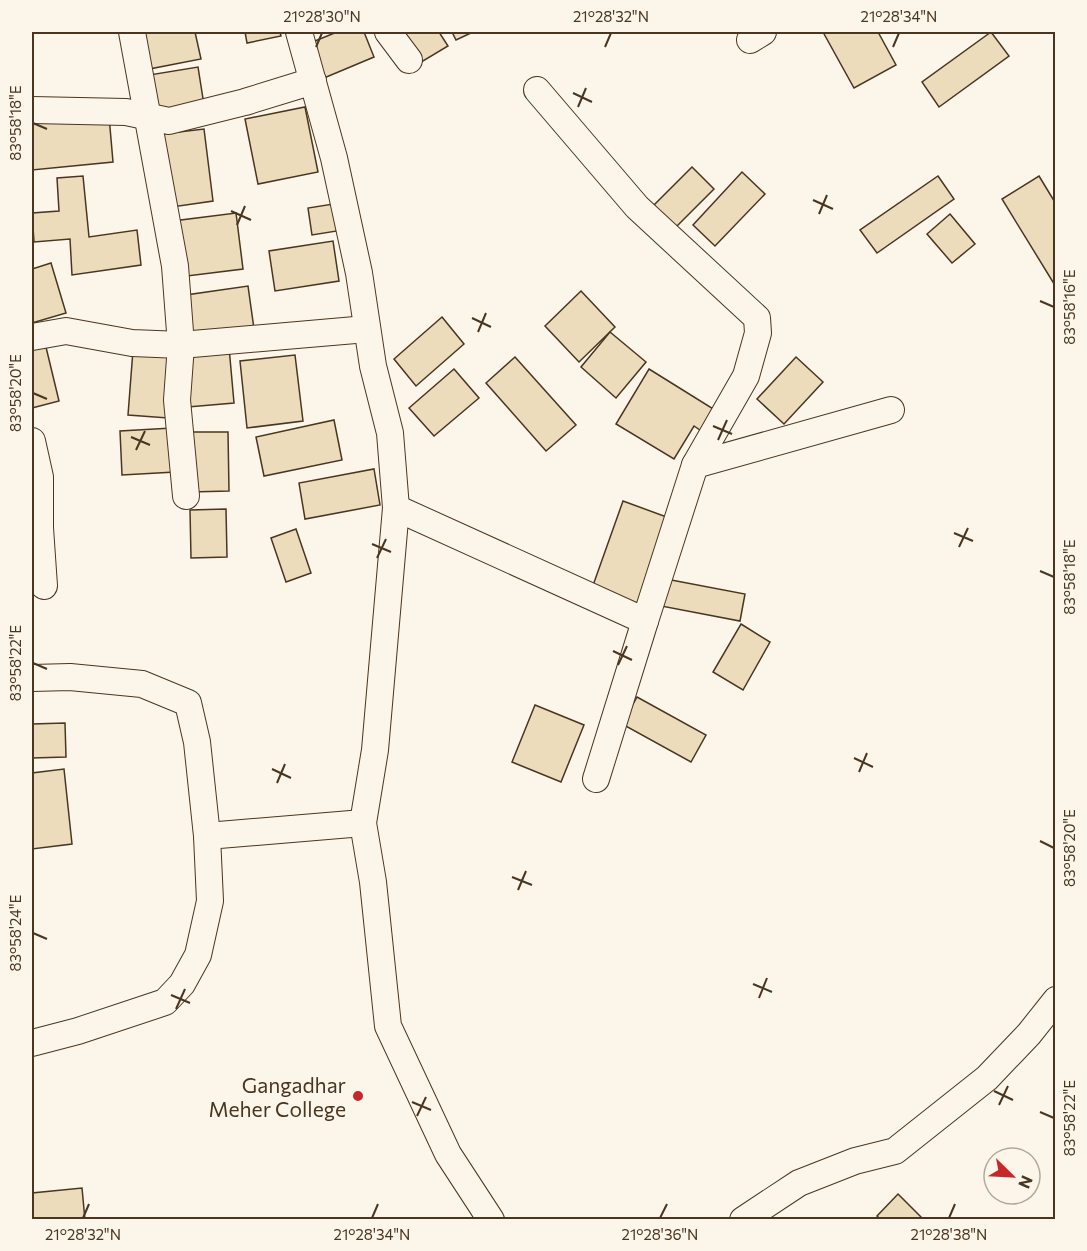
<svg xmlns="http://www.w3.org/2000/svg" width="1087" height="1251" font-family="Commissioner,sans-serif">
<rect width="100%" height="100%" fill="#fbf6e9"/>
<g fill="#ecdcbc" stroke="#4a3520" stroke-width="1.5">
<polygon points="150,32 195,32 201,59 144,70 137,34"/>
<polygon points="245,32 280,32 281,36 247,43"/>
<polygon points="337,32 364,32 374,57 324,78 310,43"/>
<polygon points="401,32 439,32 448,46 418,64"/>
<polygon points="452,32 473,32 456,40"/>
<polygon points="823,32 878,32 896,65 854,88"/>
<polygon points="991,32 1009,56 939,107 922,82"/>
<polygon points="198,67 204,105 155,113 149,75"/>
<polygon points="305,107 318,172 258,184 245,119"/>
<polygon points="109,116 113,162 32,170 32,124"/>
<polygon points="204,129 213,201 172,207 162,134"/>
<polygon points="692,167 714,189 675,228 653,206"/>
<polygon points="742,172 765,194 715,246 693,225"/>
<polygon points="83,176 89,237 137,230 141,265 72,275 70,239 34,242 32,213 59,211 57,178"/>
<polygon points="938,176 954,199 877,253 860,230"/>
<polygon points="1039,176 1056,204 1056,287 1002,199"/>
<polygon points="333,204 337,231 312,235 308,208"/>
<polygon points="236,213 243,269 179,277 173,221"/>
<polygon points="950,214 975,244 952,263 927,234"/>
<polygon points="333,241 339,281 275,291 269,251"/>
<polygon points="51,263 66,313 32,323 32,269"/>
<polygon points="248,286 254,329 193,339 186,295"/>
<polygon points="581,291 615,327 579,362 545,326"/>
<polygon points="442,317 464,344 416,386 394,359"/>
<polygon points="610,332 646,362 616,398 581,367"/>
<polygon points="45,343 59,401 32,408 32,346"/>
<polygon points="229,347 234,403 188,407 183,351"/>
<polygon points="133,350 174,353 168,418 128,415"/>
<polygon points="295,355 303,421 247,428 240,361"/>
<polygon points="515,357 576,425 546,451 486,383"/>
<polygon points="796,357 823,382 784,424 757,399"/>
<polygon points="454,369 479,398 434,436 409,408"/>
<polygon points="649,369 723,415 710,437 694,426 674,459 616,424"/>
<polygon points="334,420 342,460 264,476 256,437"/>
<polygon points="172,428 175,472 122,475 120,431"/>
<polygon points="189,432 228,432 229,491 190,492"/>
<polygon points="374,469 380,505 305,519 299,483"/>
<polygon points="623,501 672,519 639,609 591,591"/>
<polygon points="226,509 227,557 191,558 190,510"/>
<polygon points="296,529 311,573 286,582 271,538"/>
<polygon points="666,579 745,594 740,621 661,606"/>
<polygon points="741,624 770,642 743,690 713,672"/>
<polygon points="637,697 706,735 691,762 622,724"/>
<polygon points="535,705 584,725 561,782 512,762"/>
<polygon points="65,723 66,757 32,758 32,724"/>
<polygon points="64,769 72,844 32,849 32,773"/>
<polygon points="82,1188 85,1220 32,1220 32,1193"/>
<polygon points="898,1194 924,1220 881,1220 877,1216"/>
</g>
<g fill="none" stroke-linecap="round" stroke-linejoin="round">
<defs>
<g id="street">
<polyline points="132,32 175,266 181,345 177,400 186,496"/>
<polyline points="299,32 334,158 359,273 373,366 390,433 396,508 375,750 363,823 373,882 388,1026 448,1154 491,1220"/>
<polyline points="388,32 409,60"/>
<polyline points="750,40 763,32"/>
<polyline points="32,110 126,112 169,121 245,102 313,81"/>
<polyline points="32,337 66,331 132,343 181,345 367,329"/>
<polyline points="32,441 40,477 40,528 44,586"/>
<polyline points="695,465 891,410"/>
<polyline points="396,508 645,621 695,465 746,376 758,333 757,318 637,207 537,90"/>
<polyline points="32,678 70,677 142,684 188,703 197,742 207,836"/>
<polyline points="596,779 645,621"/>
<polyline points="32,1043 78,1031 165,1002 182,984 198,955 210,901 207,836 363,823"/>
<polyline points="743,1220 799,1183 855,1161 895,1151 987,1078 1029,1034 1056,1000"/>
</g>
</defs>
<use href="#street" stroke="#4a3520" stroke-width="28"/>
<use href="#street" stroke="#fbf6e9" stroke-width="26"/>
</g>
<path fill="none" stroke="#4a3520" stroke-width="2" d="M316 47 322 33M605 47 611 33M893 47 899 33M573 93 592 102M578 107 586 88M33 123 47 129M813 200 833 209M231 211 251 220M819 214 827 195M237 225 245 206M1040 301 1054 307M472 318 491 327M478 332 486 313M33 393 47 399M713 426 732 434M131 437 150 445M718 440 727 420M136 450 145 431M954 533 973 541M372 544 391 552M959 547 968 528M377 558 386 539M1040 571 1054 577M613 651 632 660M33 663 47 669M618 665 627 646M854 758 873 767M272 769 291 778M859 772 867 753M277 783 285 764M1040 841 1054 848M512 877 532 885M518 890 526 871M33 933 47 939M753 984 772 992M171 995 190 1003M759 998 767 978M176 1009 185 989M994 1091 1013 1100M412 1102 431 1110M999 1105 1008 1086M1040 1112 1054 1118M417 1116 426 1097M83 1218 89 1204M372 1218 378 1204M660 1218 667 1204M949 1218 955 1204"/>
<circle fill="#c62828" stroke="#fbf6e9" stroke-width="2" cx="358" cy="1096" r="6"/>
<g text-anchor="middle" dominant-baseline="central" stroke-width="4.5" stroke-linejoin="round" paint-order="stroke">
<g font-size="21" fill="#4a3520" stroke="#fbf6e9" text-anchor="end">
<text x="346" y="1084">Gangadhar<tspan x="346" dy="24">Meher College</tspan></text>
</g>
</g>
<rect width="1087" height="1251" fill="none" stroke="#fbf6e9" stroke-width="66"/>
<g transform="translate(1012 1176) rotate(114)"><circle r="28" fill="#fbf6e9" stroke="#b4a999" stroke-width="1.5"/>
<path d="M0-4.5L10 22L0 15L-10 22Z" fill="#c62828"/>
<text y="-9" font-size="16" font-weight="bold" text-anchor="middle" fill="#4a3520">N</text>
</g>
<rect x="33" y="33" width="1021" height="1185" fill="none" stroke="#4a3520" stroke-width="2"/>
<g font-size="15" text-anchor="middle" fill="#4a3520">
<text x="322" y="22">21°28'30"N</text>
<text x="611" y="22">21°28'32"N</text>
<text x="899" y="22">21°28'34"N</text>
<text transform="translate(16 123) rotate(-90)" y="5">83°58'18"E</text>
<text transform="translate(1070 307) rotate(-90)" y="5">83°58'16"E</text>
<text transform="translate(16 393) rotate(-90)" y="5">83°58'20"E</text>
<text transform="translate(1070 577) rotate(-90)" y="5">83°58'18"E</text>
<text transform="translate(16 663) rotate(-90)" y="5">83°58'22"E</text>
<text transform="translate(1070 848) rotate(-90)" y="5">83°58'20"E</text>
<text transform="translate(16 933) rotate(-90)" y="5">83°58'24"E</text>
<text transform="translate(1070 1118) rotate(-90)" y="5">83°58'22"E</text>
<text x="83" y="1240">21°28'32"N</text>
<text x="372" y="1240">21°28'34"N</text>
<text x="660" y="1240">21°28'36"N</text>
<text x="949" y="1240">21°28'38"N</text>
</g>
</svg>
